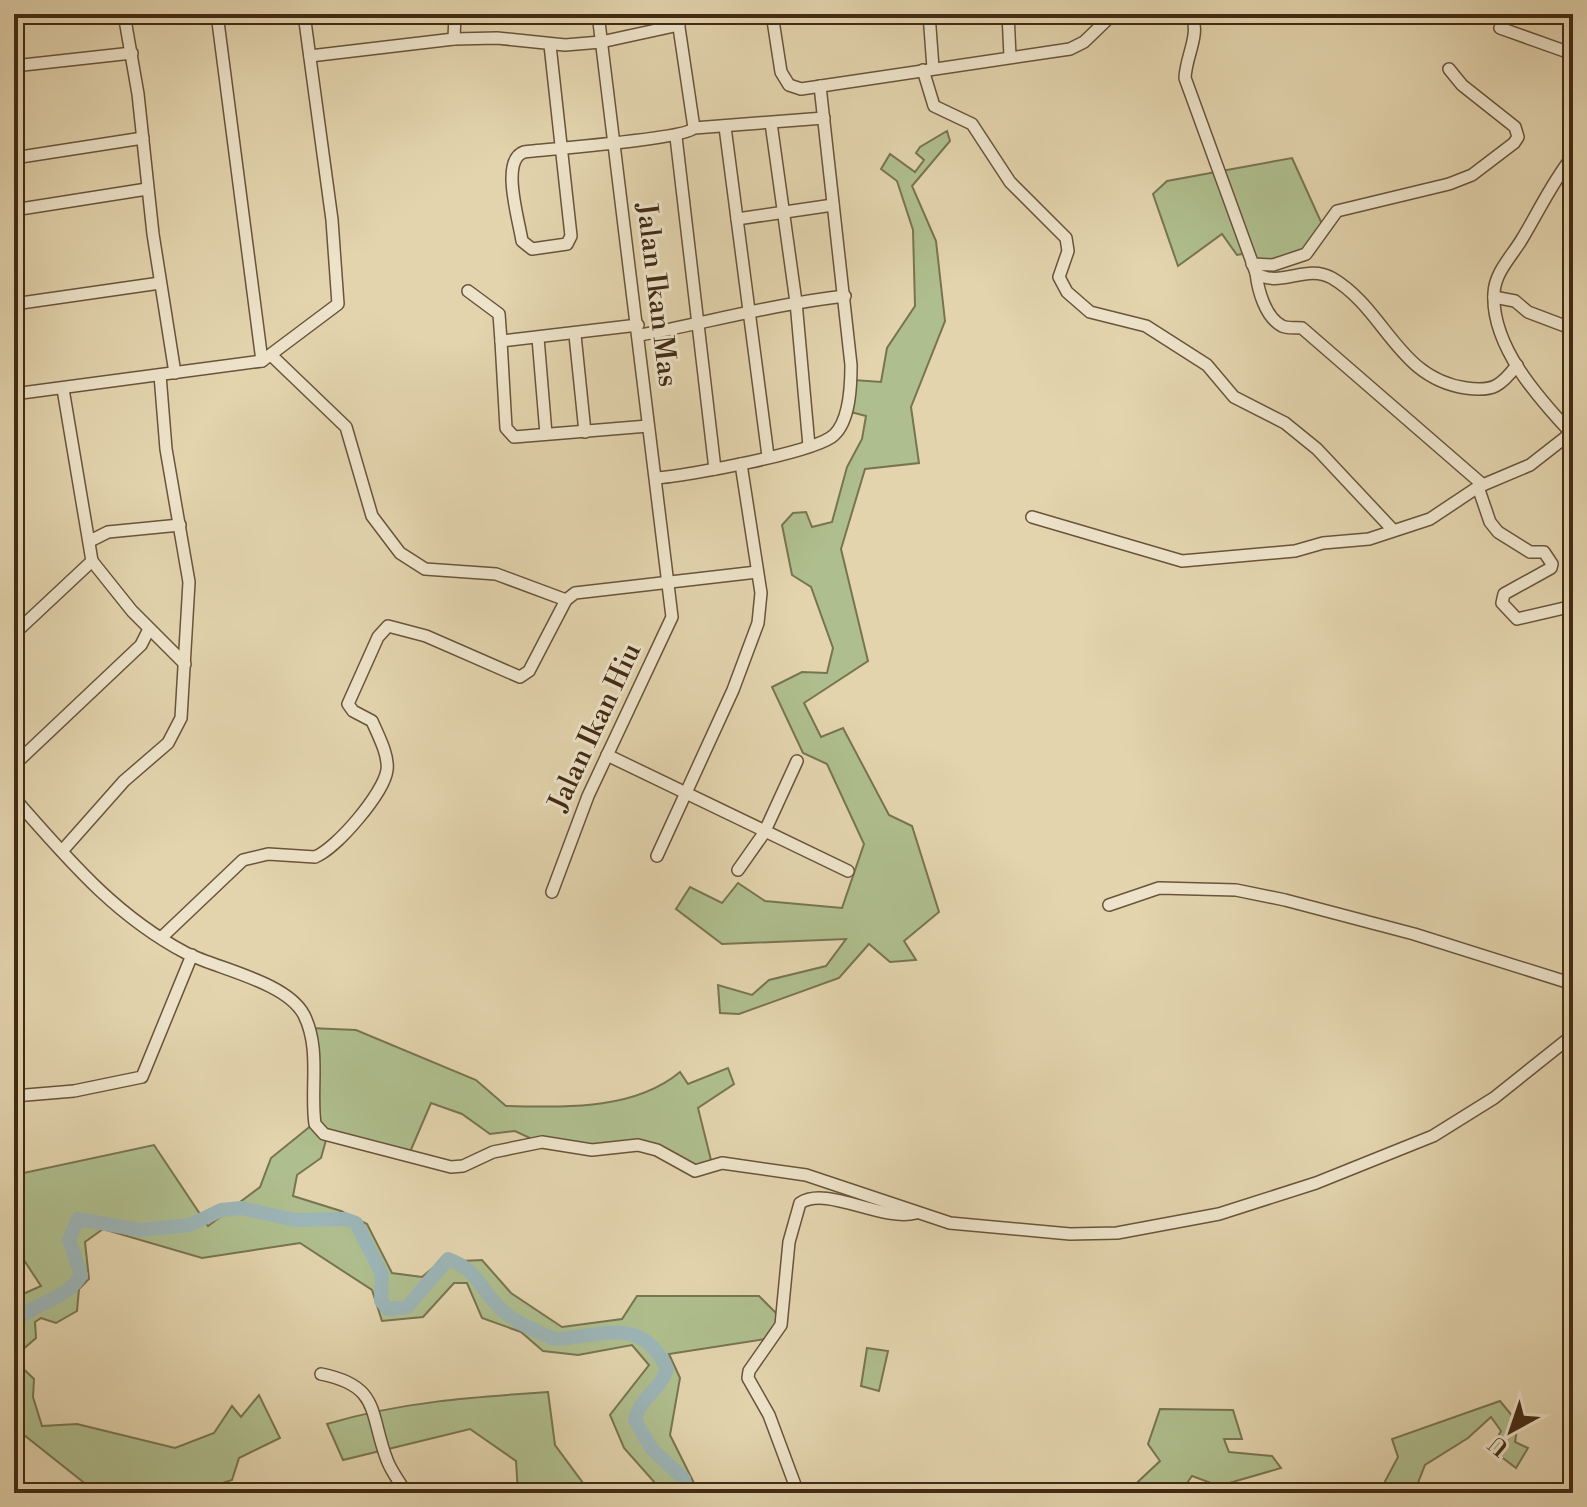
<svg xmlns="http://www.w3.org/2000/svg" width="1587" height="1507" font-family="'Libre Bodoni',serif">
<rect width="100%" height="100%" fill="#e3d4ae"/>
<filter id="stains"><feTurbulence type="fractalNoise" baseFrequency=".0025" numOctaves="4"/><feColorMatrix values="0 0 0 0 .2 0 0 0 0 .09 0 0 0 0 .02 0 0 0 .5 -.17"/></filter>
<radialGradient id="worn" r=".72"><stop offset=".6" stop-color="#630" stop-opacity="0"/><stop offset="1" stop-color="#630" stop-opacity=".3"/></radialGradient>
<g fill="#afbe8e" stroke="#787451" stroke-width="2">
<polygon points="947,131 950,141 912,186 936,241 945,321 911,407 919,463 865,469 841,549 868,661 804,703 821,737 843,728 889,815 912,826 939,912 904,941 916,960 890,962 869,944 839,978 739,1014 720,1013 718,985 752,995 769,980 826,966 846,939 722,944 676,909 690,887 722,903 738,883 765,901 842,908 864,844 827,764 803,753 772,687 802,672 827,673 833,648 811,587 792,575 782,525 793,513 806,512 812,527 832,522 847,467 862,439 866,416 847,411 854,380 881,382 887,348 915,306 913,230 897,181 881,169 890,154 915,172 924,160 916,153 920,147"/>
<polygon points="1292,158 1322,224 1315,244 1269,264 1251,263 1248,253 1237,255 1222,234 1178,266 1153,194 1167,181"/>
<path d="M310 1028 356 1030 476 1080 506 1106C563 1107 633 1111 680 1072L688 1084 728 1068 734 1084 698 1108 711 1160 700 1168 660 1150 534 1140 515 1131 490 1134 462 1114 431 1103 410 1152 328 1133 321 1158 297 1175 293 1196 341 1211 367 1224 392 1273 422 1277 440 1262 482 1260 511 1293 562 1327 622 1319 637 1296H759L784 1321 779 1337 669 1354 680 1378 670 1435 699 1493H654L656 1484 624 1448 610 1415 649 1365 632 1345 578 1355 543 1351 521 1332 482 1318 467 1283H454L423 1317 382 1321 372 1290 300 1243 202 1258 103 1229 85 1242 89 1279 79 1289 77 1311 56 1323 41 1318 35 1322 36 1338 14 1357V1298L41 1286 14 1245V1175L154 1145 208 1226 260 1187 271 1158 318 1120Z"/>
<polygon points="867,1348 888,1351 879,1391 861,1386"/>
<polygon points="14,1360 34,1379 33,1397 42,1426 77,1424 175,1448 214,1433 232,1406 241,1417 259,1395 280,1438 239,1458 232,1480 190,1493 97,1493 14,1427"/>
<path d="M548 1392 555 1445 583 1483 580 1493H518L516 1461 470 1429 343 1460 327 1424C400 1402 473 1397 548 1392Z"/>
<polygon points="1500,1401 1518,1423 1515,1442 1528,1448 1516,1468 1491,1449 1501,1431 1491,1417 1468,1438 1425,1465 1414,1493 1371,1493 1381,1489 1398,1457 1392,1439"/>
<polygon points="1160,1409 1233,1410 1242,1439 1224,1439 1229,1452 1272,1456 1281,1468 1219,1486 1192,1476 1180,1493 1126,1493 1160,1461 1148,1444"/>
</g>
<g fill="none" stroke-linecap="round" stroke-linejoin="round">
<polyline stroke="#787d76" stroke-width="2" points="1525,14 1573,18"/>
<path stroke="#9cb5b7" stroke-width="14" d="M14 1323C33 1302 68 1300 81 1275L69 1240 78 1219 140 1230 190 1225 221 1210 241 1208 295 1220 345 1219 356 1223 382 1274 381 1301 388 1309 407 1307 448 1259C479 1270 479 1289 501 1309 513 1321 539 1333 555 1339 602 1337 642 1314 667 1369 660 1391 640 1397 635 1420L651 1448 684 1479 685 1493"/>
<defs>
<g id="minor">
<polyline points="124,14 138,94 153,234 175,373"/>
<polyline points="217,14 262,361"/>
<polyline points="677,14 694,128"/>
<polyline points="772,14 781,72 789,85 801,89 1070,49 1084,42 1113,14"/>
<polyline points="929,14 933,68"/>
<polyline points="1008,14 1010,56"/>
<path d="M1192 14C1200 37 1186 55 1185 78L1256 273C1280 289 1306 263 1332 278 1386 310 1397 378 1466 388 1493 392 1501 386 1517 365"/>
<polyline points="1500,28 1573,54"/>
<polyline points="454,39 455,14"/>
<path d="M550 45 571 236 567 244 532 249 522 241C519 220 500 160 524 152 549 149 685 139 694 128L824 118"/>
<polyline points="310,56 454,39 497,38 565,45 601,42 679,25"/>
<polyline points="14,66 132,53"/>
<polyline points="923,70 934,106 972,124 1010,182 1066,238 1068,251 1059,277 1067,292 1090,312 1146,326 1207,365 1234,397 1285,423 1317,449 1393,530"/>
<polyline points="771,123 796,302 809,446"/>
<polyline points="725,127 768,456"/>
<polyline points="676,137 715,469"/>
<path d="M1573 156C1552 182 1539 211 1522 239 1512 256 1495 272 1494 293 1491 346 1539 399 1573 435"/>
<polyline points="14,158 143,138"/>
<polyline points="14,210 147,189"/>
<polyline points="737,219 833,205"/>
<polyline points="1252,264 1273,265 1306,254 1337,211 1449,184 1472,175 1514,143 1518,137 1515,127 1462,85 1449,69"/>
<path d="M1256 273C1258 290 1265 317 1282 326 1288 329 1296 327 1302 328L1483 485"/>
<polyline points="468,291 499,314 501,341"/>
<polyline points="1494,297 1515,301 1528,312 1573,329"/>
<polyline points="14,304 160,283"/>
<polyline points="638,325 501,341 506,428 514,437 648,426"/>
<polyline points="575,335 585,432"/>
<path d="M640 335C709 322 775 304 845 296"/>
<polyline points="538,338 546,434"/>
<polyline points="271,355 346,427 372,516 400,553 425,569 496,574 566,600"/>
<polyline points="14,394 262,361 338,304 332,220 304,14"/>
<path d="M656 478C686 476 817 452 834 435 850 420 851 386 851 365L820 86"/>
<polyline points="1478,487 1490,522 1498,532 1530,552 1544,552 1552,564 1551,568 1504,594 1502,603 1517,619 1573,606"/>
<polyline points="1032,517 1182,561 1295,551 1323,543 1369,539 1430,519 1478,487 1530,465 1571,433"/>
<polyline points="90,541 108,532 180,525"/>
<polyline points="92,561 132,611 185,664"/>
<polyline points="14,634 92,561 63,389"/>
<polyline points="607,755 848,871"/>
<polyline points="14,765 141,645 149,629"/>
<path d="M14 798C67 858 114 915 186 953 218 969 287 982 304 1015 321 1049 310 1089 315 1124L324 1134 451 1167 463 1166 493 1152 542 1142 592 1150 638 1145 657 1150 695 1171 722 1163 806 1175 950 1223 1070 1234 1117 1233 1219 1214 1316 1183 1433 1136 1494 1098 1573 1035"/>
<polyline points="62,851 124,781 168,743 181,718 189,582 166,449 160,375"/>
<polyline points="657,856 733,690 758,623 761,593 741,464"/>
<polyline points="738,870 764,833 797,761"/>
<polyline points="552,892 588,796 672,617 598,14"/>
<polyline points="1109,905 1159,888 1236,890 1285,900 1414,934 1573,984"/>
<path d="M162 937 243 860 268 854 315 857C336 849 384 793 387 770 389 755 378 735 372 721L353 711 348 704 378 637 388 626 426 636 520 677 529 671 566 600 575 593 757 572"/>
<polyline points="14,1096 74,1091 142,1077 192,955"/>
<path d="M321 1374C381 1386 369 1413 387 1460 392 1473 400 1482 406 1493"/>
<polyline points="274,1493 290,1493"/>
<path d="M798 1493 769 1415 748 1378 749 1371 781 1325 789 1242 800 1203C827 1185 881 1222 916 1213"/>
</g>
<polyline id="highway" points="14,408 14,432"/>
</defs>
<use href="#minor" stroke="#6a543a" stroke-width="14"/>
<use href="#highway" stroke="#412a14" stroke-width="19"/>
<use href="#minor" stroke="#ede3ca" stroke-width="11"/>
<use href="#highway" stroke="#e2ba77" stroke-width="16"/>
</g>
<g text-anchor="middle" dominant-baseline="central" stroke-width="6" stroke-linejoin="round" paint-order="stroke">
<g font-size="28" fill="#412a14" stroke="#ede3ca">
<text transform="translate(657 295) rotate(83)">Jalan Ikan Mas</text>
<text transform="translate(595 727) rotate(-65)">Jalan Ikan Hiu</text>
</g>
</g>
<rect width="1587" height="1507" fill="none" stroke="#e3d4ae" stroke-width="48"/>
<rect x="16" y="16" width="1555" height="1475" fill="none" stroke="#412a14" stroke-width="4"/>
<rect x="24" y="24" width="1539" height="1459" fill="none" stroke="#412a14" stroke-width="2"/>
<g transform="translate(1511 1431) rotate(220)" stroke="#ede3ca" stroke-width="6" paint-order="stroke">
<path d="M0-6L14 30L0 20L-14 30Z" fill="#412a14"/>
<text y="-12" font-size="22" font-weight="bold" text-anchor="middle" fill="#412a14">U</text>
</g>
<rect width="100%" height="100%" filter="url(#stains)"/>
<rect width="100%" height="100%" fill="url(#worn)"/>
</svg>
